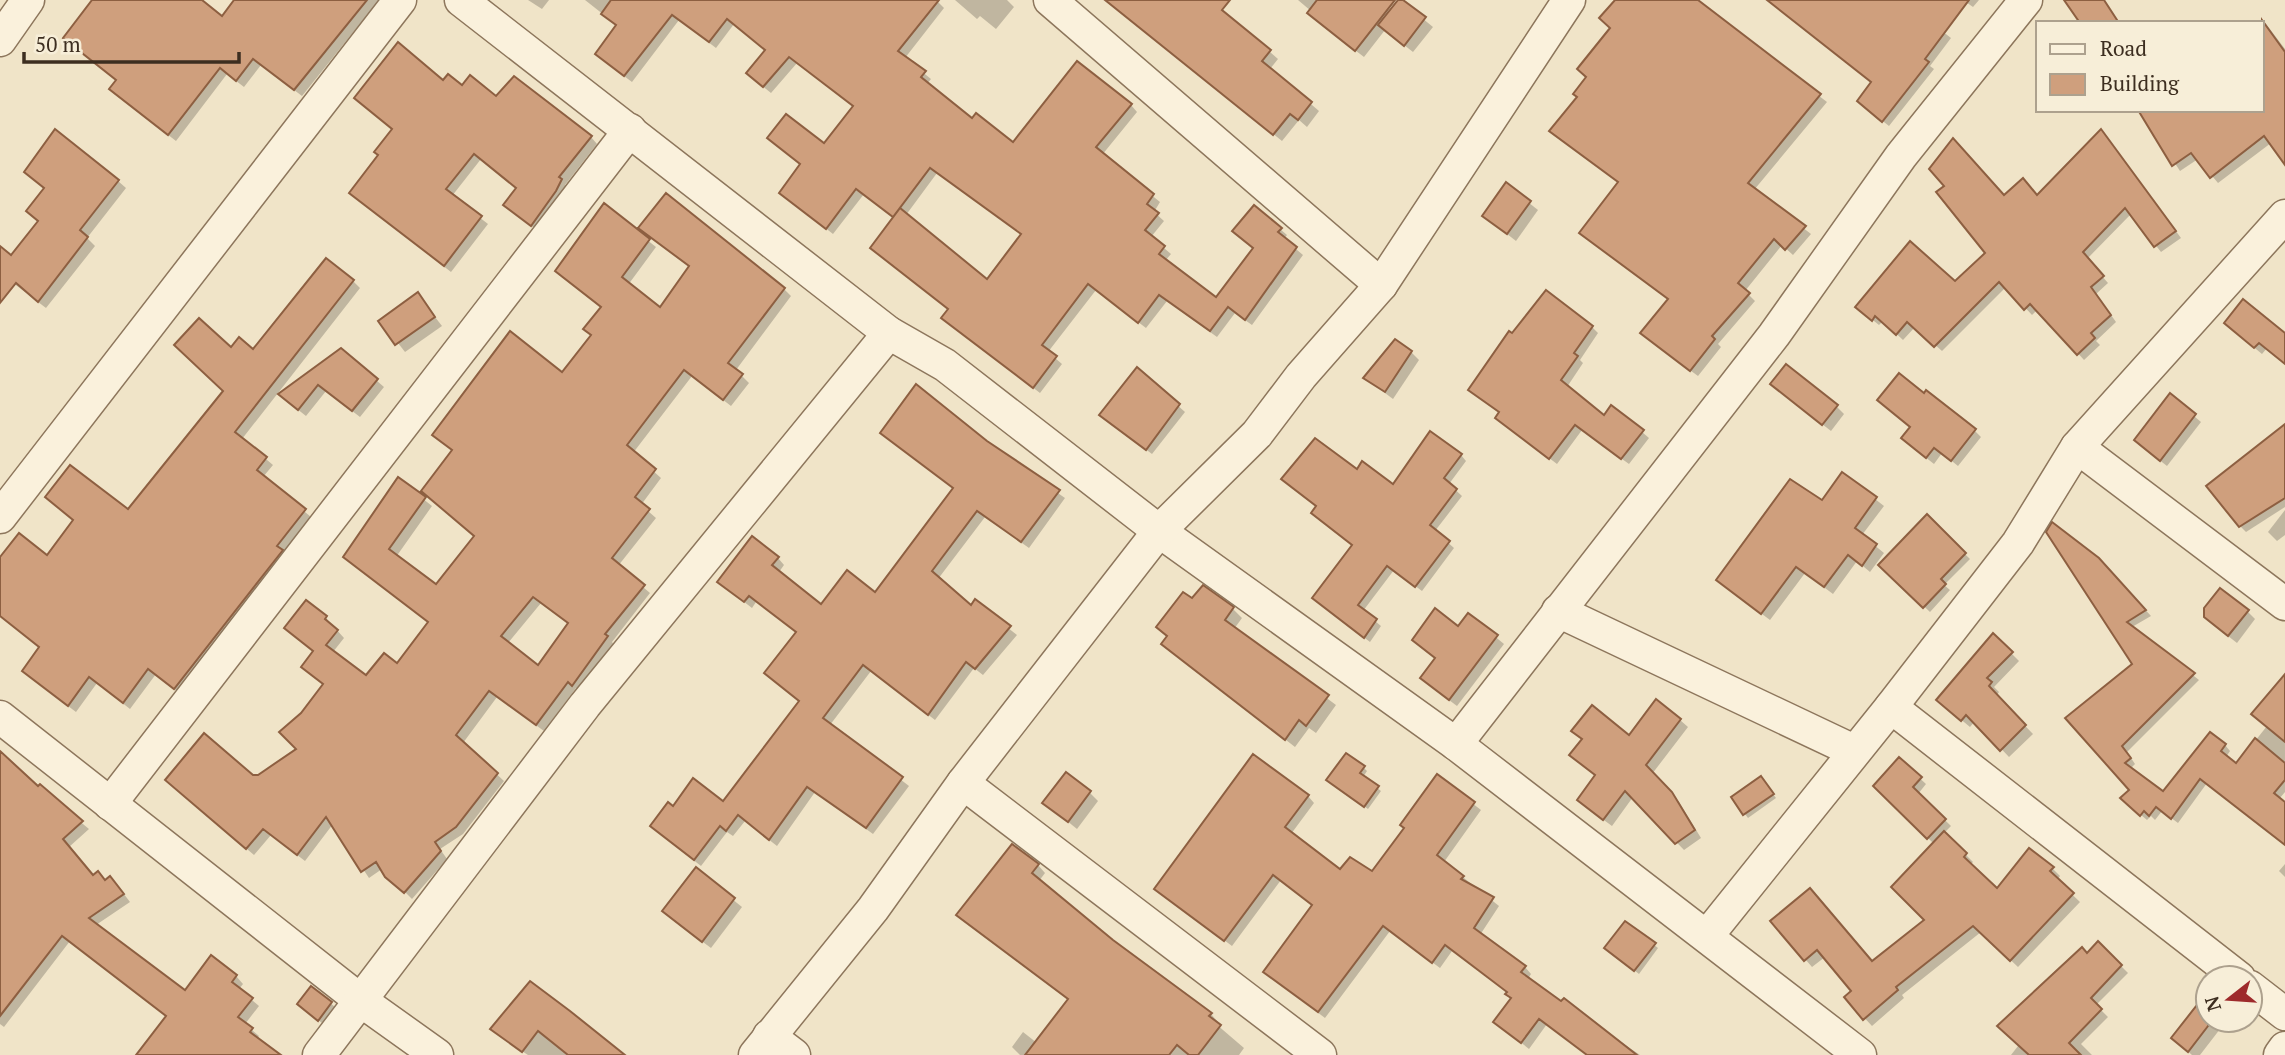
<svg xmlns="http://www.w3.org/2000/svg" width="2285" height="1055" font-family="'PT Serif',serif">
<rect width="100%" height="100%" fill="#f0e4c8"/>
<g fill="#0003" fill-rule="evenodd">
<polygon points="94,0 199,0 222,18 235,0 379,0 302,96 261,65 244,87 227,74 176,141 118,96 118,81"/>
<polygon points="528,0 549,0 542,9"/>
<path d="M585 0H936L944 8 905 58 931 79 927 84 973 120 1013 144 1131 105 1137 112 1102 155 1160 202 1154 212 1164 221 1151 237 1171 254 1165 261 1216 299 1280 229 1287 235 1284 239 1303 255 1252 325 1235 313 1217 337 1167 301 1146 328 1096 290 1048 352 1062 364 1040 393 943 318 949 309 895 218 864 194 833 234 781 193 855 106 797 63 771 93 755 80 766 50 734 24 716 48 679 20 632 82 604 61 618 26ZM937 173 1022 235 988 282 906 215Z"/>
<polygon points="955,0 1007,0 1014,7 996,29 980,16 977,19"/>
<polygon points="1109,0 1210,0 1278,59 1270,69 1319,111 1307,127 1299,120 1282,141"/>
<polygon points="1298,0 1375,0 1390,12 1400,0 1433,27 1413,52 1385,30 1364,57 1317,21 1311,11"/>
<polygon points="1649,0 1694,0 1827,102 1754,190 1811,234 1793,255 1782,245 1745,291 1755,301 1718,344 1721,347 1698,376 1649,340 1670,300 1619,183 1559,138 1579,97"/>
<polygon points="1768,0 1902,0 1951,38 1930,66 1934,69 1889,126 1865,107 1873,83"/>
<polygon points="1963,0 1979,0 1973,7"/>
<polygon points="2263,20 2285,49 2285,146 2271,143 2218,183 2198,159 2180,171 2140,110 2262,110 2262,23 2260,23"/>
<polygon points="443,82 496,98 591,137 597,144 565,185 568,187 538,231 512,211 518,188 481,159 452,196 488,224 451,272 358,199"/>
<polygon points="2106,137 2181,238 2161,252 2131,214 2087,259 2108,283 2096,294 2116,322 2096,341 2100,345 2084,360 2038,309 2032,315 2006,287 1942,351 1915,327 1903,340 1883,321 1879,325 1864,313 1955,283 1988,253 2004,197 2038,197"/>
<polygon points="118,181 126,188 87,238 95,246 46,308 0,273 0,249 11,257 40,222 45,189"/>
<polygon points="1506,185 1538,210 1516,241 1484,216"/>
<path d="M604 206 656 247 628 285 661 310 784 289 791 296 736 370 749 383 731 406 692 376 633 453 661 478 641 505 656 518 618 566 650 593 612 642 614 645 580 691 576 688 544 731 497 697 463 743 504 781 463 834 440 849 447 859 412 899 382 869 369 878 333 824 305 861 271 835 254 855 174 787 259 777 299 750 303 714 325 685 315 651 306 602 326 618 344 638 333 652 366 678 397 665 430 623 345 557 398 479 432 506 396 557 436 586 476 536 562 374 592 336 603 308ZM541 603 569 624 538 667 508 643Z"/>
<polygon points="353,281 360,288 242,439 273,465 263,477 311,517 283,553 288,558 182,695 156,674 130,709 97,683 76,712 31,678 41,648 0,616 0,561 47,557 128,512 225,391 231,350 253,351"/>
<polygon points="418,295 442,326 405,352 381,321"/>
<polygon points="1592,327 1598,333 1580,360 1583,363 1567,387 1604,418 1642,432 1649,438 1629,464 1582,430 1557,464 1504,424 1500,413 1470,390"/>
<polygon points="2233,330 2285,336 2285,363 2267,348 2262,354"/>
<polygon points="341,350 384,387 360,417 326,391 306,416 287,401"/>
<polygon points="1411,352 1419,360 1393,399 1365,378"/>
<polygon points="1137,369 1185,412 1152,454 1107,420"/>
<polygon points="1780,391 1836,406 1844,414 1831,431"/>
<polygon points="2170,396 2201,422 2167,466 2143,447"/>
<polygon points="1975,431 1981,437 1958,466 1942,453 1934,464 1910,445"/>
<polygon points="882,433 986,443 1065,498 1029,548 985,517 938,579 971,607 975,602 1017,635 983,675 974,668 935,720 871,671 830,725 909,786 873,834 815,792 777,846 745,821 733,836 727,832 701,866 659,833 674,809 724,803 800,702 798,633 756,602 752,608 726,588 778,558 784,565 779,572 822,606 875,594 954,489"/>
<polygon points="2285,433 2285,507 2246,532 2240,526"/>
<polygon points="1461,455 1466,461 1449,484 1462,496 1435,531 1454,548 1422,591 1394,570 1363,611 1381,626 1370,642 1319,603 1354,546 1357,472 1394,486"/>
<polygon points="1843,474 1884,506 1862,535 1884,553 1870,572 1857,561 1833,594 1805,573 1770,620 1726,587 1822,502"/>
<polygon points="2285,510 2285,535 2277,541 2268,532"/>
<polygon points="1927,517 1970,559 1944,585 1950,590 1930,612 1881,565"/>
<polygon points="2105,566 2151,616 2132,627 2199,680 2127,752 2135,764 2130,769 2164,794 2225,745 2230,751 2226,757 2236,765 2267,726 2285,676 2285,792 2279,799 2285,805 2285,844 2207,783 2178,823 2162,811 2155,820 2151,816 2147,820 2128,804 2131,790 2067,719 2134,665"/>
<polygon points="1192,601 1233,609 1242,618 1234,629 1336,705 1316,733 1309,728 1295,747 1163,644"/>
<polygon points="2247,611 2255,619 2237,643 2214,625"/>
<polygon points="1469,615 1504,644 1457,706 1429,685"/>
<polygon points="1994,636 2019,661 1994,687 1999,692 1996,696 2033,734 2009,757 1975,721 1970,727 1947,708"/>
<polygon points="1680,720 1688,727 1652,774 1679,802 1701,838 1684,850 1633,797 1612,826 1586,807 1629,737"/>
<polygon points="0,755 89,829 69,847 94,877 117,885 130,902 96,925 186,992 236,976 243,984 239,989 259,1006 245,1024 259,1036 246,1052 138,1055 167,1017 70,941 4,1027 0,1024"/>
<polygon points="1899,759 1926,784 1918,794 1951,826 1944,833 1973,862 1970,865 1998,891 2052,868 2060,876 2057,880 2080,902 2018,967 1981,932 1902,995 1904,998 1872,1026 1846,998 1854,991 1825,957 1812,967 1772,921 1873,963 1927,920 1934,844 1876,786"/>
<polygon points="1364,768 1367,771 1363,777 1381,791 1368,809 1332,783"/>
<polygon points="1437,776 1481,810 1444,862 1499,906 1480,935 1525,967 1531,974 1528,979 1640,1055 1588,1055 1547,1024 1529,1049 1495,1022 1513,999 1509,993 1452,951 1440,968 1390,931 1325,1018 1272,978 1314,905 1281,880 1232,946 1156,889 1308,796 1314,803 1291,834 1340,871 1372,873 1406,829"/>
<polygon points="1764,782 1776,798 1748,818 1733,798"/>
<polygon points="1090,793 1098,801 1077,829 1045,803"/>
<polygon points="2285,864 2285,877 2279,871"/>
<polygon points="1038,865 1045,873 1039,881 1112,941 1211,1014 1218,1022 1216,1024 1244,1048 1239,1055 1020,1055 1012,1047 1023,1032 1037,1043 1069,1000 966,922"/>
<polygon points="696,870 742,907 711,948 672,919"/>
<polygon points="2098,943 2128,973 2096,1005 2108,1017 2081,1044 2092,1055 2011,1055"/>
<polygon points="1654,945 1658,948 1639,974 1610,951"/>
<polygon points="530,983 624,1055 528,1055 499,1036 493,1029"/>
<polygon points="312,988 335,1007 322,1023 302,1007"/>
<polygon points="2208,994 2208,1020 2227,1020 2200,1055 2192,1055 2173,1038"/>
</g>
<g fill="#cf9f7d" stroke="#8d5f41" stroke-width="2" fill-rule="evenodd">
<polygon points="92,0 202,0 222,16 234,0 367,0 294,90 253,59 236,81 220,68 168,135 109,89 116,80 63,38"/>
<polygon points="611,0 939,0 898,51 926,71 921,77 972,118 976,113 1013,142 1077,61 1132,104 1096,147 1154,194 1147,204 1159,213 1145,230 1165,246 1159,254 1216,297 1253,248 1232,231 1254,205 1282,228 1278,232 1297,247 1245,320 1228,307 1210,331 1159,295 1138,323 1088,284 1042,345 1057,356 1033,388 941,318 948,309 870,248 900,208 987,279 1021,234 930,168 893,217 856,189 826,229 779,193 800,164 767,138 786,114 824,143 853,106 789,57 763,87 746,73 765,50 727,19 709,42 672,15 624,76 595,54 616,25 601,14"/>
<polygon points="1105,0 1230,0 1222,10 1271,50 1262,61 1312,102 1298,120 1290,114 1273,135"/>
<polygon points="1317,0 1395,0 1355,51 1307,13"/>
<polygon points="1398,0 1403,0 1426,17 1404,46 1378,25"/>
<polygon points="1615,0 1698,0 1821,94 1748,183 1806,226 1785,250 1774,239 1738,283 1750,293 1712,336 1715,339 1690,371 1640,333 1668,299 1579,233 1618,182 1549,131 1577,97 1573,94 1586,77 1577,69 1610,28 1599,18"/>
<polygon points="1767,0 1969,0 1925,59 1929,62 1882,122 1857,101 1871,82"/>
<polygon points="2064,0 2104,0 2119,23 2080,23"/>
<polygon points="2262,20 2285,52 2285,165 2264,136 2210,178 2191,153 2172,166 2138,110 2262,110"/>
<polygon points="398,42 443,80 448,74 462,85 470,75 496,96 514,76 592,136 559,177 562,179 556,191 531,226 503,205 516,188 474,154 446,189 482,216 444,266 349,193 378,155 374,152 392,129 354,98"/>
<polygon points="55,129 119,180 80,230 88,237 38,302 16,283 0,303 0,246 11,255 38,221 26,211 44,188 24,172"/>
<polygon points="2101,129 2176,231 2154,247 2125,208 2083,252 2104,276 2091,287 2111,315 2091,333 2095,338 2077,355 2030,304 2024,310 1999,282 1934,347 1907,322 1896,335 1875,316 1872,321 1855,307 1910,241 1955,281 1985,253 1936,192 1944,186 1929,169 1953,138 2004,195 2023,178 2037,195"/>
<polygon points="1506,182 1531,201 1507,234 1482,216"/>
<path d="M666 193 785 288 728 363 743 374 723 400 684 370 627 445 656 469 635 497 650 509 612 558 645 585 605 634 608 636 572 686 568 682 536 725 489 691 456 735 498 773 456 827 435 842 441 851 404 893 385 877 376 862 361 872 326 817 297 855 263 829 246 849 165 780 204 733 253 775H258L296 749 279 732 301 713 323 684 301 667 313 651 284 628 306 600 327 616 325 619 338 630 326 645 366 675 384 653 397 663 428 622 343 557 398 477 426 497 389 549 436 584 474 536 421 491 452 450 432 435 510 331 562 372 591 335 583 329 601 307 555 271 604 203 650 239 622 277 660 307 689 266 638 228ZM533 597 568 623 538 665 501 636Z"/>
<polygon points="326,258 354,280 235,432 267,457 257,470 306,509 277,546 283,550 174,689 148,669 123,703 89,677 68,706 22,671 39,647 0,616 0,557 19,533 47,555 73,520 45,497 70,465 128,509 223,391 174,345 199,318 231,347 239,337 253,349"/>
<polygon points="1546,290 1593,326 1574,353 1578,356 1561,380 1604,415 1611,405 1644,430 1621,459 1575,425 1549,459 1495,418 1499,412 1468,390 1509,331 1512,333"/>
<polygon points="418,292 435,317 395,345 378,321"/>
<polygon points="2243,299 2285,333 2285,364 2259,343 2254,348 2224,323"/>
<polygon points="1395,339 1412,351 1385,392 1363,378"/>
<polygon points="341,348 378,379 352,411 318,385 298,410 278,394"/>
<polygon points="1786,364 1838,405 1822,425 1770,384"/>
<polygon points="1137,367 1180,404 1146,450 1099,415"/>
<polygon points="1899,373 1924,393 1926,390 1976,429 1951,461 1934,448 1926,458 1901,438 1910,427 1877,400"/>
<polygon points="916,384 987,441 1060,490 1021,542 977,511 932,571 971,605 975,599 1011,626 975,669 966,662 928,715 863,665 823,718 903,777 866,828 807,787 769,840 738,815 726,831 720,826 694,860 650,826 668,802 673,806 693,778 723,801 799,701 764,673 796,632 749,596 744,602 717,582 752,536 779,557 772,565 821,604 847,570 875,592 953,488 880,433"/>
<polygon points="2170,393 2196,414 2160,461 2134,440"/>
<polygon points="2285,424 2285,498 2239,527 2206,486"/>
<polygon points="1430,431 1462,454 1444,478 1457,489 1430,525 1450,541 1415,587 1387,566 1358,605 1377,619 1364,638 1312,598 1352,545 1311,513 1316,506 1281,479 1315,438 1357,469 1362,461 1393,484"/>
<polygon points="1842,472 1877,497 1855,528 1877,544 1862,566 1848,555 1824,587 1796,567 1761,614 1716,580 1790,479 1822,500"/>
<polygon points="1927,514 1966,553 1941,579 1946,584 1923,608 1878,565"/>
<polygon points="2052,522 2099,558 2146,610 2127,622 2195,673 2122,746 2131,758 2125,763 2163,791 2210,732 2226,744 2221,751 2236,763 2255,738 2285,763 2285,780 2274,793 2285,802 2285,845 2200,779 2171,819 2156,807 2149,816 2144,811 2140,816 2120,798 2129,790 2065,718 2132,664 2046,532"/>
<polygon points="1203,585 1234,607 1225,620 1329,695 1306,726 1299,720 1285,740 1161,644 1167,636 1156,627 1183,592 1192,598"/>
<polygon points="2220,588 2249,610 2228,636 2204,617 2204,608"/>
<polygon points="1435,608 1458,626 1468,613 1498,635 1449,700 1420,678 1435,658 1412,640"/>
<polygon points="1993,633 2013,652 1987,678 1992,682 1989,686 2026,725 2000,751 1966,715 1961,721 1936,700"/>
<polygon points="2285,674 2285,742 2251,714"/>
<polygon points="1656,699 1681,719 1646,765 1672,792 1695,830 1675,844 1625,791 1603,820 1577,800 1595,775 1569,755 1582,739 1571,731 1592,705 1629,735"/>
<polygon points="0,751 38,786 40,784 83,821 63,839 93,875 98,871 105,880 110,876 124,894 89,918 185,990 211,955 237,975 232,982 253,998 238,1017 253,1028 250,1032 281,1055 136,1055 166,1016 62,936 0,1016"/>
<polygon points="1346,753 1365,766 1360,773 1379,786 1364,807 1326,780"/>
<polygon points="1253,754 1309,795 1285,827 1340,869 1350,857 1372,871 1404,828 1400,825 1437,774 1475,802 1437,855 1464,876 1461,879 1494,897 1474,928 1526,966 1521,972 1561,1001 1564,998 1637,1055 1587,1055 1539,1019 1521,1043 1493,1022 1511,998 1505,994 1507,992 1445,945 1432,963 1383,926 1318,1012 1263,972 1312,905 1273,875 1224,941 1154,889"/>
<polygon points="1899,757 1922,777 1913,787 1946,819 1927,839 1873,786"/>
<polygon points="1066,772 1091,791 1068,822 1042,803"/>
<polygon points="1761,776 1774,794 1743,815 1731,797"/>
<polygon points="1944,831 1967,853 1964,857 1997,888 2029,848 2054,867 2050,871 2074,893 2010,961 1973,926 1896,987 1898,990 1863,1020 1844,997 1851,991 1817,950 1804,961 1770,921 1810,888 1872,961 1924,920 1891,887"/>
<polygon points="1012,844 1039,864 1032,873 1113,940 1212,1013 1209,1016 1221,1025 1198,1055 1189,1055 1177,1045 1169,1055 1025,1055 1068,999 956,915"/>
<polygon points="696,867 735,898 702,942 662,911"/>
<polygon points="1625,921 1656,943 1634,971 1604,948"/>
<polygon points="2098,941 2122,965 2091,998 2102,1009 2069,1043 2081,1055 2029,1055 1997,1026 2082,947 2087,953"/>
<polygon points="530,981 570,1011 625,1055 568,1055 538,1031 522,1052 490,1029"/>
<polygon points="311,986 332,1002 318,1021 297,1004"/>
<polygon points="2208,991 2208,1026 2188,1052 2171,1038"/>
</g>
<g fill="none" stroke-linecap="round" stroke-linejoin="round">
<defs>
<g id="minor">
<polyline points="461,0 889,333 945,365 1159,531 1456,744 1860,1055"/>
<polyline points="1050,0 1381,285"/>
<polyline points="0,40 28,0"/>
<polyline points="2077,447 2285,604"/>
<polyline points="0,517 400,0"/>
<polyline points="1558,611 1854,751"/>
<polyline points="1891,707 2239,978"/>
<polyline points="0,717 360,1000 437,1055"/>
<polyline points="1456,744 1774,335 1901,156 2026,0"/>
<polyline points="963,783 1320,1055"/>
<polyline points="110,804 630,130"/>
<polyline points="1707,936 1891,707 2018,543 2077,447 2285,216"/>
<polyline points="2250,987 2285,1014"/>
<polyline points="769,1036 794,1055"/>
<polyline points="319,1055 585,705 889,333"/>
<polyline points="755,1055 873,909 963,783 1159,531 1257,434 1301,376 1381,285 1569,0"/>
<polyline points="2280,1055 2285,1048"/>
</g>
</defs>
<use href="#minor" stroke="#8d765c" stroke-width="35"/>
<use href="#minor" stroke="#faf1dc" stroke-width="32"/>
</g>
<rect x="2036" y="21" width="228" height="91" fill="#f7eed8" stroke="#ada18e" stroke-width="2"/>
<rect x="2050" y="44" width="35" height="10" fill="#faf1dc" stroke="#ada18e" stroke-width="2"/>
<text x="2100" y="56" font-size="21" fill="#3d2e20">Road</text>
<rect x="2050" y="74" width="35" height="21" fill="#cf9f7d" stroke="#ada18e" stroke-width="2"/>
<text x="2100" y="91" font-size="21" fill="#3d2e20">Building</text>
<g transform="translate(2229 999) rotate(253)"><circle r="33" fill="#f7eed8" stroke="#ada18e" stroke-width="2"/>
<path d="M0-5L12 26L0 18L-12 26Z" fill="#9e2a2b"/>
<text y="-10" font-size="19" font-weight="bold" text-anchor="middle" fill="#3d2e20">N</text>
</g>
<path d="M24 52v10h215v-10" fill="none" stroke="#3d2e20" stroke-width="3.5"/>
<text x="35" y="52" font-size="21" fill="#3d2e20" stroke="#f7eed8" stroke-width="5" paint-order="stroke">50 m</text>
</svg>
